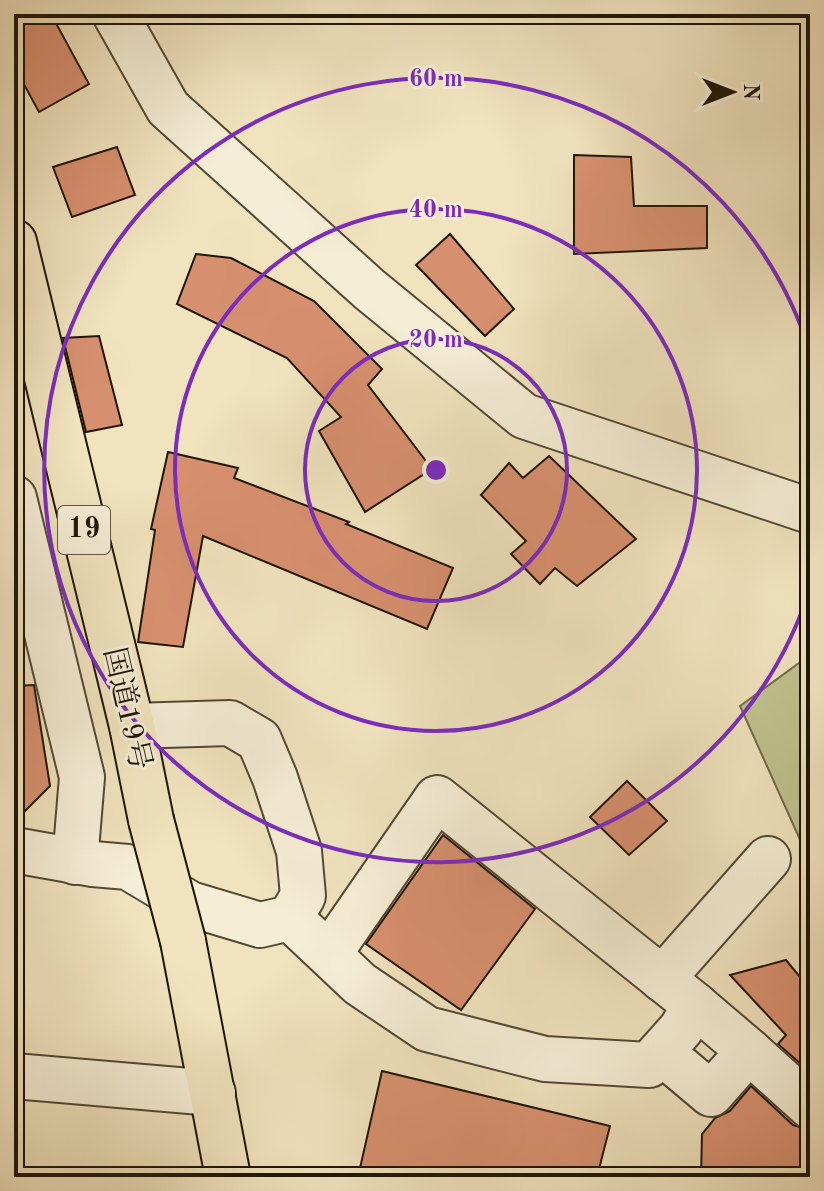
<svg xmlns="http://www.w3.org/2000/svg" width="824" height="1191" font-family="'Old Standard TT','Noto Serif JP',serif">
<rect width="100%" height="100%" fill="#f0e3be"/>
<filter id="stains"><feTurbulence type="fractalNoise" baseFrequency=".0025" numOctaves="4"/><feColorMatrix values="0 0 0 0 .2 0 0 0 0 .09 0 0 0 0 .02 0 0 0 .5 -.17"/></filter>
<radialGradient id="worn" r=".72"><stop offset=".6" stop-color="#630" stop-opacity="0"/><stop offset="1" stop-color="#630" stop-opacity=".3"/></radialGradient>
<polygon fill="#bfc28e" stroke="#6f6c4a" stroke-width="2" points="810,655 810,862 740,706"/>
<g fill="#d7906f" stroke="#1f1507" stroke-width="2">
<polygon points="14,14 51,14 89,84 39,112 14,66"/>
<polygon points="117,147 135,195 72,217 53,167"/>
<polygon points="574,155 631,157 634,206 707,206 707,248 574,254"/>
<polygon points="450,234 514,309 485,336 416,265"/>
<polygon points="196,254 231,258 314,301 382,369 368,385 432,469 365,512 319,431 341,417 287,358 177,304"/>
<polygon points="99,336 122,425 86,432 63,338"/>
<polygon points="168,452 238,468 234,478 349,522 346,524 453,568 427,629 203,536 183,647 138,642 155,530 151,529"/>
<polygon points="549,456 636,539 577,586 555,568 540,584 511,554 526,541 481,495 509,463 523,478"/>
<polygon points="34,685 50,786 14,822 14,686"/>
<polygon points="627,781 667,821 629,855 590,817"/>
<polygon points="443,835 535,909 461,1010 366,944"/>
<polygon points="786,960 810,989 810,1072 778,1044 786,1035 730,975"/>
<polygon points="382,1071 610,1126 597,1177 358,1177"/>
<polygon points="751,1086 793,1125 810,1130 810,1177 701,1177 702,1134 715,1118 730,1111"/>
</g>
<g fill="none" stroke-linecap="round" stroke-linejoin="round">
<defs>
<g id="minor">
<polyline points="115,14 168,108 369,289 524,416 810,511"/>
<polyline points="14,498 82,777 75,862"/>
<polyline points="14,850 93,864 128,867 190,904 260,925 290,918 303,896 299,851 275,778 259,740 230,723 132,726"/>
<polyline points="290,918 360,984 427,1029 545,1059 649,1065 681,1029 695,1005 437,798 329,954"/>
<polyline points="662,979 768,859"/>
<polyline points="749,1051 810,1106"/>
<polyline points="661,1052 711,1094 749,1051 695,1005"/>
<polyline points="14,1076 213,1093"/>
</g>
<g id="highway">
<polyline points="14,242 132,726 151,820"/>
<polyline points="183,941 228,1177"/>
</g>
</defs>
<use href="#minor" stroke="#534835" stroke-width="48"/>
<use href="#highway" stroke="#1f1507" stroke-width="48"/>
<use href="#minor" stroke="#f5edd5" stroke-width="44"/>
<use href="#highway" stroke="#f0e3be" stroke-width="44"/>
<defs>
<polyline id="highway-bridge" points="151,820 183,941"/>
</defs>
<use href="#highway-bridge" stroke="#1f1507" stroke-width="48" stroke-linecap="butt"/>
<use href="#highway-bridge" stroke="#f0e3be" stroke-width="44"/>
</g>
<g fill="none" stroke="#7b2cbf" stroke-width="4">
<circle cx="436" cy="470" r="131"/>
<circle cx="436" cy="470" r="261"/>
<path d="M810 588A392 392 0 1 1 810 352"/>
</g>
<g text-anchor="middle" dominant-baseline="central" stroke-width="6" stroke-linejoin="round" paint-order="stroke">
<rect fill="#f5edd5" stroke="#5f5645" stroke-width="2" x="58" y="506" width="52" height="48" rx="6"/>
<g font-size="28" font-weight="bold" fill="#1f1507">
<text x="84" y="530">19</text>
</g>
<g font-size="30" fill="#1f1507" stroke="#f5edd5">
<text transform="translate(126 709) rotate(77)">国道19号</text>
</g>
</g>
<circle cx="436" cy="470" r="12" fill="#7b2cbf" stroke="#f5edd5" stroke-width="4"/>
<g font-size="24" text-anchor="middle" font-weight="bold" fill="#7b2cbf" stroke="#f5edd5" stroke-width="6" stroke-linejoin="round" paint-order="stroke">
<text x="436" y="86">60 m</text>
<text x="436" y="217">40 m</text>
<text x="436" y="347">20 m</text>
</g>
<rect width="824" height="1191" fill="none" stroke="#f0e3be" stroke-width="48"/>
<rect x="16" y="16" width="792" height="1159" fill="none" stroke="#1f1507" stroke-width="4"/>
<rect x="24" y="24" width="776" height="1143" fill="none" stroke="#1f1507" stroke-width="2"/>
<g transform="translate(732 92) rotate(90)" stroke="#f5edd5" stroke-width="6" paint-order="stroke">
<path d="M0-6L14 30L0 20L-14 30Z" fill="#1f1507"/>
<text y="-12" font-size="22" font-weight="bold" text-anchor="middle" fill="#1f1507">N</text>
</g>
<rect width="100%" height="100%" filter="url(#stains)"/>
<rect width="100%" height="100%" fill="url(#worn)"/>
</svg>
